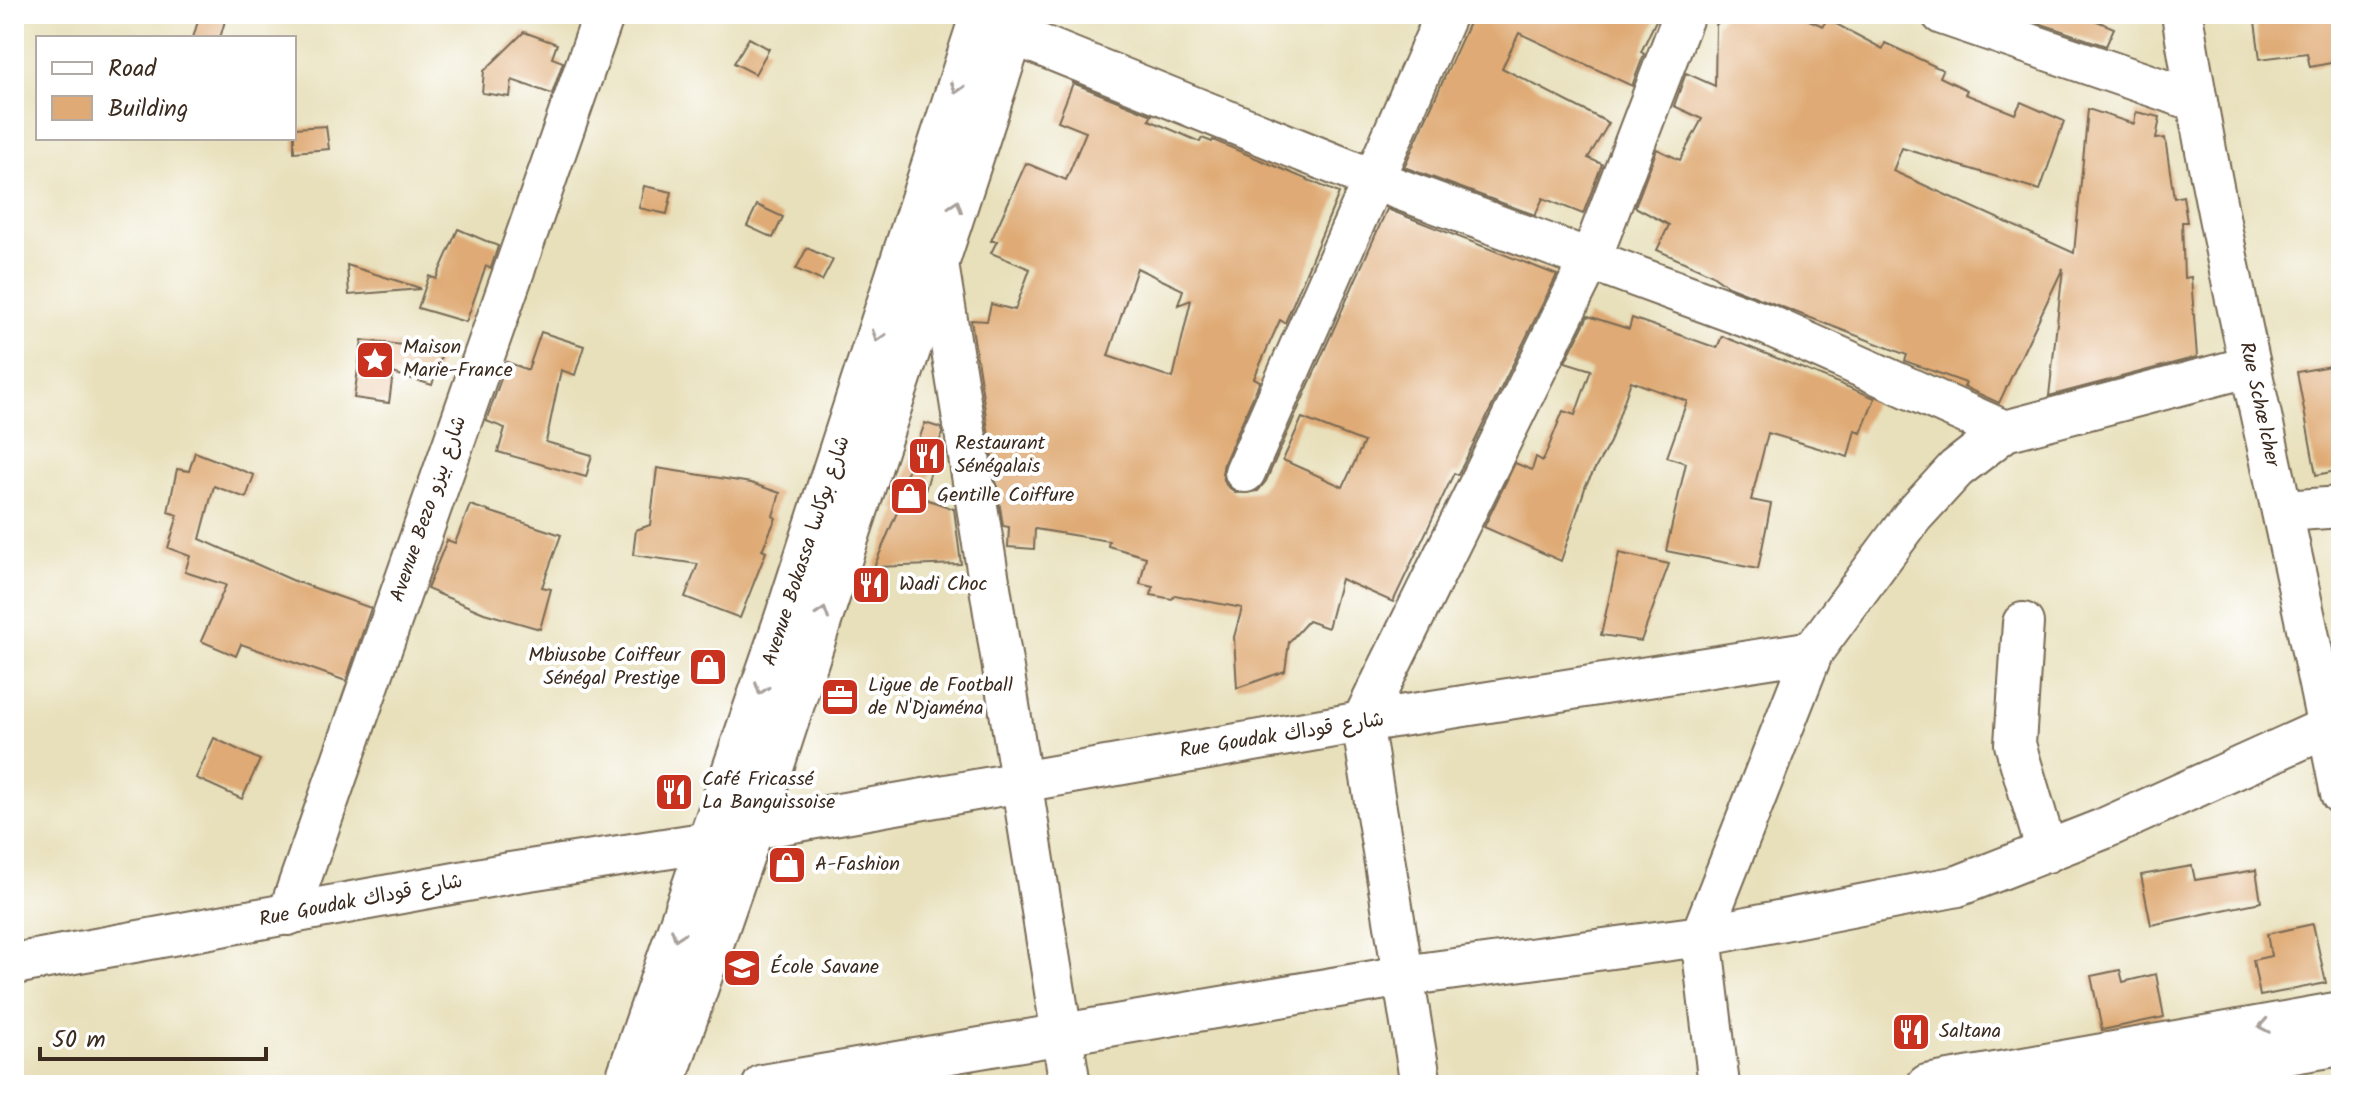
<svg xmlns="http://www.w3.org/2000/svg" width="2355" height="1099" font-family="Kalam,'Playpen Sans Arabic',sans-serif">
<rect width="100%" height="100%" fill="#fff"/>
<filter id="ink" filterUnits="userSpaceOnUse"><feTurbulence type="fractalNoise" baseFrequency=".0125" numOctaves="2"/><feDisplacementMap in="SourceGraphic" scale="16" xChannelSelector="R" yChannelSelector="G"/><feConvolveMatrix kernelMatrix="1 2 1 2 8 2 1 2 1" color-interpolation-filters="sRGB"/></filter>
<filter id="wash" filterUnits="userSpaceOnUse"><feTurbulence type="fractalNoise" baseFrequency=".006" numOctaves="4" result="noise"/><feDisplacementMap in="SourceGraphic" scale="32" xChannelSelector="R" yChannelSelector="G"/><feGaussianBlur stdDeviation="1.8" result="paint"/><feColorMatrix in="noise" values="0 0 0 0 0 0 0 0 0 0 0 0 0 0 0 0 0 1.4 0 .05"/><feComposite in="paint" operator="in"/></filter>
<g filter="url(#wash)">
<rect width="100%" height="100%" fill="#e8e0bb"/>
<g id="blocks">
<g fill="#dfaa75" fill-rule="evenodd">
<polygon points="200,14 227,14 220,38 193,38"/>
<polygon points="1473,14 1659,14 1641,52 1644,54 1632,86 1519,33 1502,68 1609,123 1588,158 1602,164 1583,214 1543,198 1535,215 1404,167"/>
<polygon points="1725,14 1795,14 1823,26 1827,19 1883,49 1885,43 1943,70 1940,77 1967,90 1965,94 2015,114 2021,102 2064,121 2040,190 1902,148 1893,171 2074,253 2088,109 2134,124 2136,112 2160,117 2156,139 2165,138 2174,198 2183,196 2187,222 2182,222 2184,278 2191,277 2197,357 2049,396 2063,268 1999,403 1964,387 1966,383 1905,361 1907,355 1728,286 1711,274 1657,250 1669,225 1635,207 1657,149 1680,160 1702,119 1674,106 1686,73 1715,86 1716,25"/>
<polygon points="2013,14 2080,14 2114,28 2106,46"/>
<polygon points="2254,14 2280,14 2281,19 2309,14 2341,14 2341,61 2310,67 2307,53 2260,59"/>
<polygon points="524,32 557,44 552,58 563,62 552,94 512,80 510,97 482,93 484,71"/>
<polygon points="749,38 769,49 755,74 734,63"/>
<path d="M1073 83 1152 115 1149 120 1200 142 1202 138 1212 142 1213 140 1339 193 1285 323 1280 320 1254 378 1260 381 1224 463 1222 474 1226 485 1236 493 1258 491 1266 481 1387 209 1557 275 1458 475 1454 473 1393 602 1341 579 1328 628 1308 621 1289 642 1285 671 1237 688 1234 637 1242 608 1175 595 1172 599 1151 595 1153 587 1140 584 1146 557 1108 546 1109 541 1035 529 1034 549 1008 547 1009 527 1003 526 971 320 987 321 991 304 1015 310 1030 269 991 253 997 241H991L1026 163 1066 180 1086 132 1058 121ZM1137 268 1183 290 1178 305 1191 300 1173 378 1108 356ZM1302 418 1364 442 1343 487 1283 460Z"/>
<polygon points="326,126 329,149 294,152 294,128"/>
<polygon points="644,186 672,192 667,214 639,208"/>
<polygon points="757,205 783,217 773,238 747,226"/>
<polygon points="458,229 498,246 491,268 486,266 466,322 418,308 429,276 436,279"/>
<polygon points="807,248 833,260 822,281 796,269"/>
<polygon points="347,265 420,288 420,289 349,295"/>
<polygon points="1588,316 1629,329 1632,318 1717,348 1722,336 1875,398 1861,433 1855,430 1848,457 1768,433 1751,500 1771,504 1758,569 1666,551 1686,463 1667,457 1687,401 1631,381 1610,442 1586,485 1561,561 1484,527 1515,463 1532,470 1536,457 1543,461 1563,411 1575,415 1591,370 1565,362"/>
<polygon points="541,332 584,346 575,375 561,370 546,442 592,455 586,477 498,452 505,428 486,421 507,362 528,370"/>
<polygon points="362,340 443,350 432,385 393,373 389,403 354,398"/>
<polygon points="2341,364 2341,470 2316,475 2297,372"/>
<polygon points="925,423 941,428 942,433 923,498 954,509 961,564 874,567 898,510 894,509"/>
<polygon points="195,452 254,475 246,498 214,486 200,539 292,580 371,608 346,681 241,644 236,656 201,641 226,585 185,572 190,556 168,548 178,515 168,512 177,469 189,471"/>
<polygon points="657,468 751,483 780,493 773,516 776,518 762,550 766,552 740,618 685,597 698,564 633,555 636,530 650,525"/>
<polygon points="470,505 561,535 542,587 551,589 540,629 484,613 427,589 447,540 455,543"/>
<polygon points="1619,553 1669,564 1641,641 1601,635"/>
<polygon points="214,738 260,760 242,799 196,778"/>
<polygon points="2192,866 2195,880 2256,870 2261,902 2151,925 2141,875"/>
<polygon points="2313,924 2326,983 2260,996 2253,960 2271,956 2267,934"/>
<polygon points="2120,970 2123,982 2156,974 2164,1017 2102,1030 2091,976"/>
</g>
</g>
</g>
<g filter="url(#ink)">
<use href="#blocks" fill-opacity="0" stroke="#786a55" stroke-width="2"/>
<g fill="none" stroke-linecap="round" stroke-linejoin="round">
<defs>
<g id="minor">
<polyline points="1942,14 2196,101"/>
<path id="s1" d="M2182 14C2224 276 2291 533 2341 794"/>
<polyline points="988,24 1374,180 1768,325 2005,431"/>
<polyline points="939,270 1070,1085"/>
<polyline points="1245,472 1446,14"/>
<polyline points="2284,511 2341,507"/>
<polyline points="2023,623 2015,744 2047,852"/>
<polyline points="753,829 1362,722 1813,651"/>
<polyline points="288,915 604,14"/>
<polyline points="14,964 510,873 709,842"/>
<polyline points="624,1085 785,618 981,14"/>
<polyline points="664,1085 753,829 1020,14"/>
<polyline points="763,1085 1403,976 1701,936 1958,886 2103,829 2328,727 2341,726"/>
<polyline points="1421,1085 1362,722 1591,258 1684,14"/>
<polyline points="1719,1085 1701,936 1813,651 1912,517 1956,469 2005,431 2248,367"/>
<polyline points="1927,1085 2341,1012"/>
<polyline points="2103,1085 2341,1045"/>
</g>
</defs>
<use href="#minor" stroke="#786a55" stroke-width="44"/>
<use href="#minor" stroke="#fff" stroke-width="40"/>
</g>
<defs><path id="oneway-chevron" d="M-2-3.5L2.5 0L-2 3.5" fill="none" stroke-width="1.6" stroke-linecap="round" stroke-linejoin="round" transform="scale(2)"/></defs>
<g stroke="#a79f9a">
<use href="#oneway-chevron" transform="translate(957 88) rotate(107)"/>
<use href="#oneway-chevron" transform="translate(956 206) rotate(-71)"/>
<use href="#oneway-chevron" transform="translate(878 336) rotate(108)"/>
<use href="#oneway-chevron" transform="translate(823 613) rotate(-72)"/>
<use href="#oneway-chevron" transform="translate(761 689) rotate(109)"/>
<use href="#oneway-chevron" transform="translate(677 935) rotate(109)"/>
<use href="#oneway-chevron" transform="translate(2264 1026) rotate(170)"/>
</g>
</g>
<defs>
<symbol id="sight-square" viewBox="-11 -11 22 22"><rect x="-9" y="-9" width="18" height="18" rx="4" fill="#c8321e" stroke="#fff"/><path d="M0-6L1.8-2.2L6-1.7L2.9 1.2L3.7 5.4L0 3.3L-3.7 5.4L-2.9 1.2L-6-1.7L-1.8-2.2Z" fill="#fff"/></symbol>
<symbol id="restaurant-square" viewBox="-11 -11 22 22"><rect x="-9" y="-9" width="18" height="18" rx="4" fill="#c8321e" stroke="#fff"/><path d="M-5-6h1v4h1v-4h1v4h1v-4h1v5L-1.5 .5V6h-2V.5L-5-1ZM5-6V6H3V1.5H1.5Q1.5-4 5-6Z" fill="#fff"/></symbol>
<symbol id="shop-square" viewBox="-11 -11 22 22"><rect x="-9" y="-9" width="18" height="18" rx="4" fill="#c8321e" stroke="#fff"/><path d="M-5-2.5h2.3a2.7 3.5 0 0 1 5.4 0H5L5.5 6h-11ZM-1.5-2.5h3a1.5 2.3 0 0 0-3 0Z" fill="#fff"/></symbol>
<symbol id="office-square" viewBox="-11 -11 22 22"><rect x="-9" y="-9" width="18" height="18" rx="4" fill="#c8321e" stroke="#fff"/><path d="M-6-3h4V-5.5h4V-3h4V5H-6ZM-1-4.5V-3h2v-1.5ZM-6 0V1H6V0Z" fill="#fff"/></symbol>
<symbol id="school-square" viewBox="-11 -11 22 22"><rect x="-9" y="-9" width="18" height="18" rx="4" fill="#c8321e" stroke="#fff"/><path d="M0-5L7-2L0 1L-7-2ZM-4 1L0 2.5L4 1V4Q0 6-4 4Z" fill="#fff"/></symbol>
</defs>
<g fill-rule="evenodd">
<use href="#sight-square" x="353" y="338" width="44" height="44"/>
<use href="#restaurant-square" x="905" y="434" width="44" height="44"/>
<use href="#shop-square" x="887" y="474" width="44" height="44"/>
<use href="#restaurant-square" x="849" y="563" width="44" height="44"/>
<use href="#shop-square" x="686" y="645" width="44" height="44"/>
<use href="#office-square" x="818" y="675" width="44" height="44"/>
<use href="#restaurant-square" x="652" y="770" width="44" height="44"/>
<use href="#shop-square" x="765" y="843" width="44" height="44"/>
<use href="#school-square" x="720" y="946" width="44" height="44"/>
<use href="#restaurant-square" x="1889" y="1010" width="44" height="44"/>
</g>
<g text-anchor="middle" dominant-baseline="central" stroke-width="8" stroke-linejoin="round" paint-order="stroke">
<g font-size="20" fill="#3b2a1e" stroke="#fff" text-anchor="start">
<text x="403" y="348">Maison<tspan x="403" dy="23">Marie-France</tspan></text>
<text x="955" y="444">Restaurant<tspan x="955" dy="23">Sénégalais</tspan></text>
<text x="937" y="496">Gentille Coiffure</text>
<text x="899" y="585">Wadi Choc</text>
<text x="680" y="656" text-anchor="end">Mbiusobe Coiffeur<tspan x="680" dy="23">Sénégal Prestige</tspan></text>
<text x="868" y="686">Ligue de Football<tspan x="868" dy="23">de N'Djaména</tspan></text>
<text x="702" y="780">Café Fricassé<tspan x="702" dy="23">La Banguissoise</tspan></text>
<text x="815" y="865">A-Fashion</text>
<text x="770" y="968">École Savane</text>
<text x="1939" y="1032">Saltana</text>
</g>
<g font-size="20" fill="#3b2a1e" stroke="#fff">
<text stroke="none"><textPath href="#s1" startOffset="398">Rue Schœlcher</textPath></text>
<text transform="translate(429 509) rotate(-71)">Avenue Bezo شارع بيزو</text>
<text transform="translate(807 551) rotate(-72)">Avenue Bokassa شارع بوكاسا</text>
<text transform="translate(1282 736) rotate(-9)">Rue Goudak شارع قوداك</text>
<text transform="translate(361 901) rotate(-11)">Rue Goudak شارع قوداك</text>
</g>
</g>
<rect width="2355" height="1099" fill="none" stroke="#fff" stroke-width="48"/>
<rect x="36" y="36" width="260" height="104" fill="#ffffff" stroke="#b1aaa5" stroke-width="2"/>
<rect x="52" y="62" width="40" height="12" fill="#ffffff" stroke="#b1aaa5" stroke-width="2"/>
<text x="108" y="76" font-size="24" fill="#3b2a1e">Road</text>
<rect x="52" y="96" width="40" height="24" fill="#dfaa75" stroke="#b1aaa5" stroke-width="2"/>
<text x="108" y="116" font-size="24" fill="#3b2a1e">Building</text>
<path d="M40 1047v12h226v-12" fill="none" stroke="#3b2a1e" stroke-width="4"/>
<text x="52" y="1047" font-size="24" fill="#3b2a1e" stroke="#ffffff" stroke-width="6" paint-order="stroke">50 m</text>
</svg>
